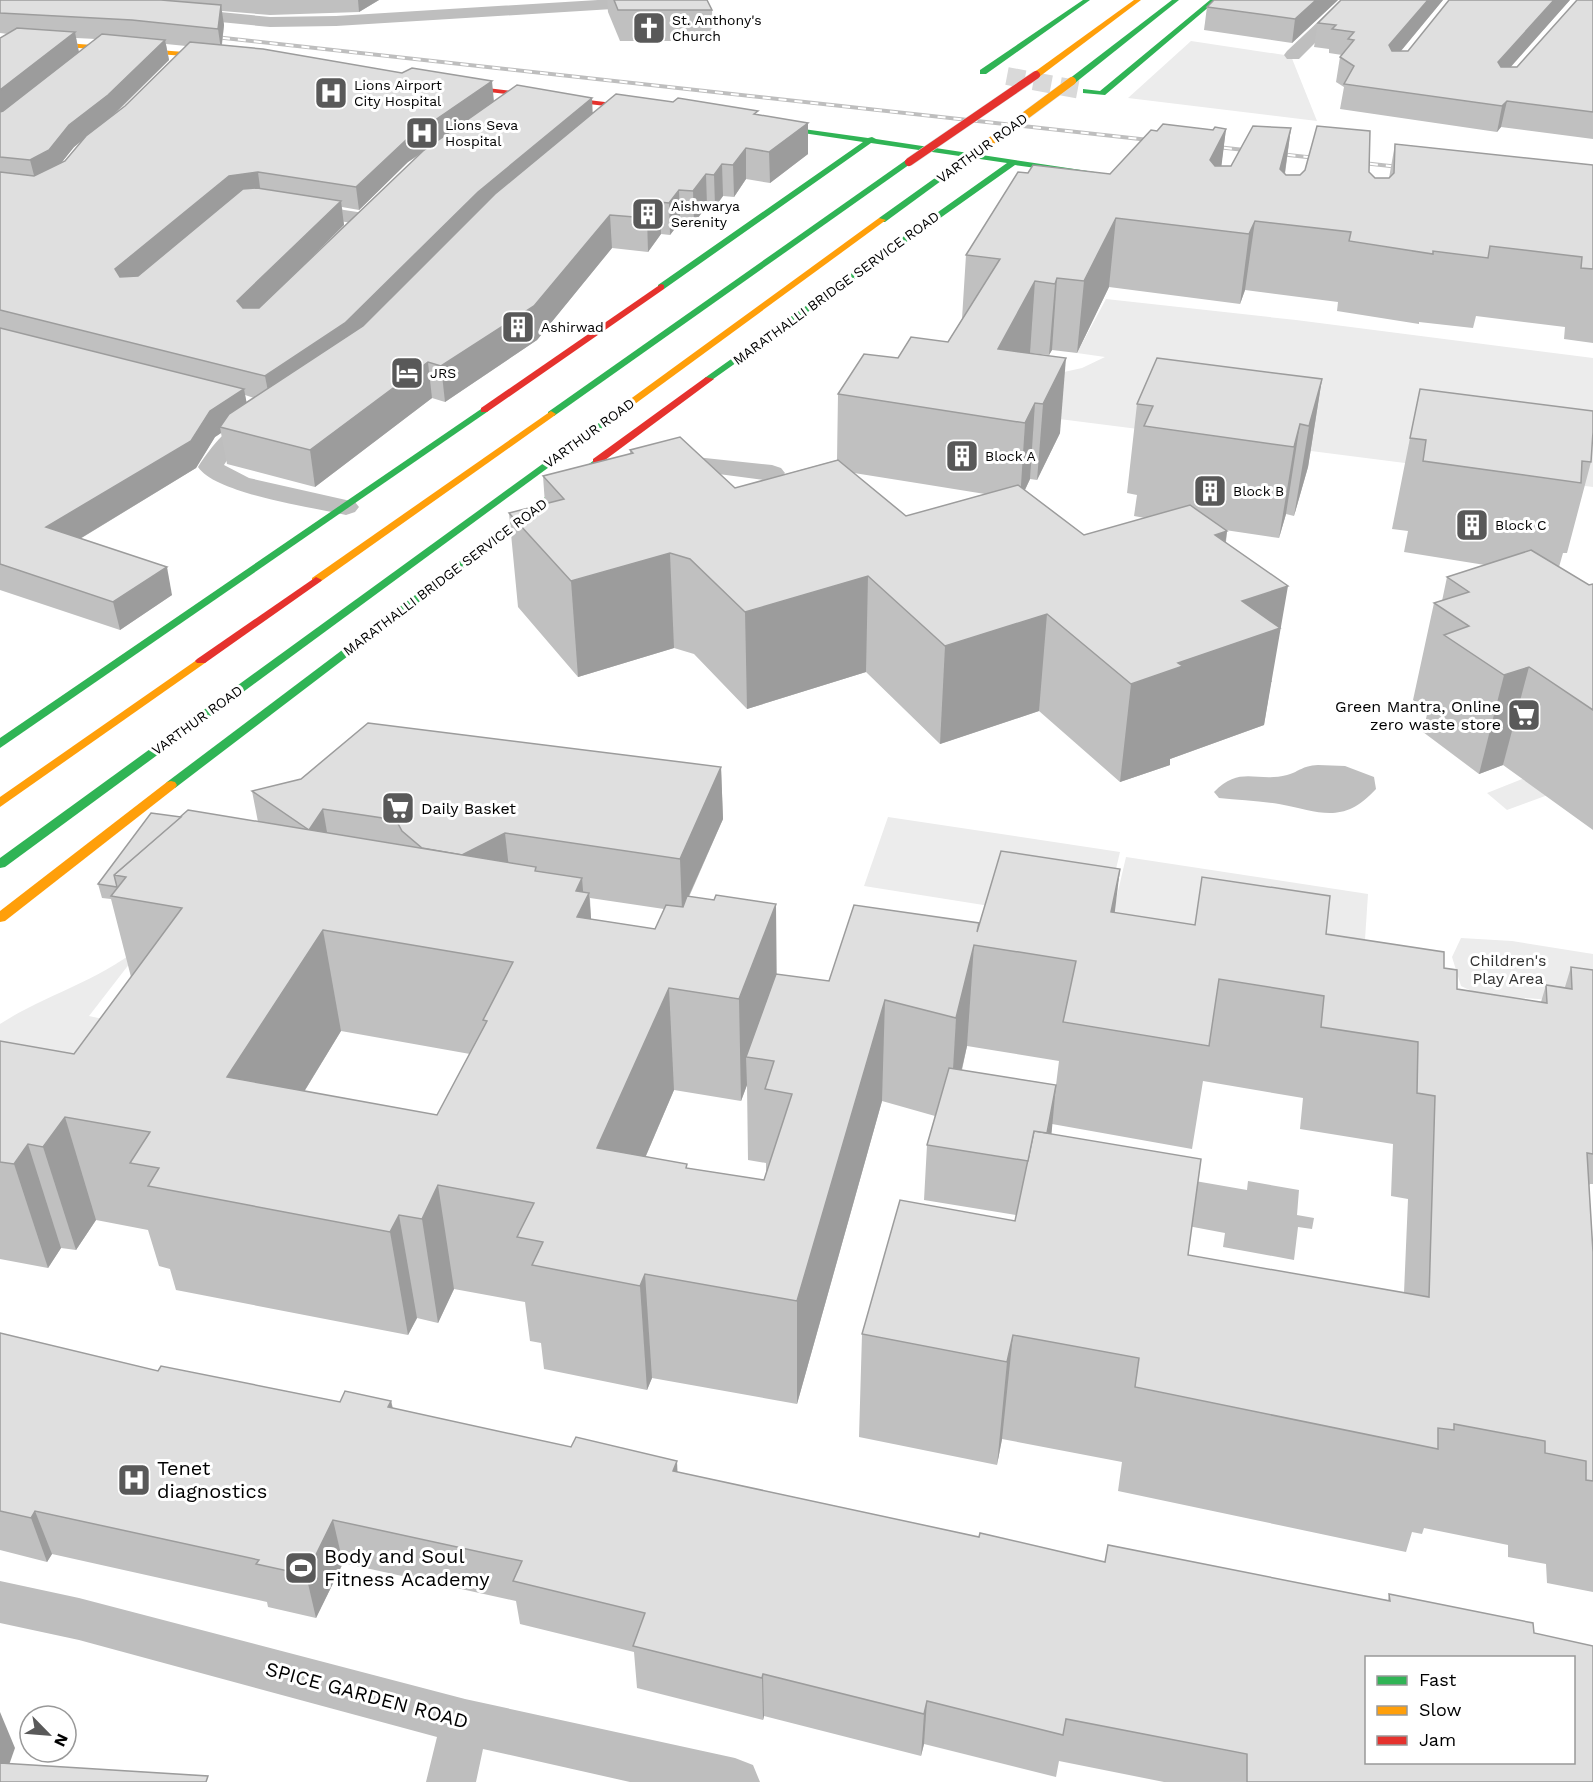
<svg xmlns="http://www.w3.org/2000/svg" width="1593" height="1782" font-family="'Work Sans',sans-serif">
<rect width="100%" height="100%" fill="#fff"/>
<g fill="#ececec">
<polygon points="1191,41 1291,56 1317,121 1128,98"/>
<polygon points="1106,299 1296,320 1593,358 1593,487 902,399 1064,372 1082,368 1105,357 1077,353"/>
<polygon points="1532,775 1556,792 1507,810 1487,793"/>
<polygon points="888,817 1120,852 1103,924 864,886"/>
<polygon points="1126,857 1368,894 1363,970 1109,930"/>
<polygon points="1461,938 1512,941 1593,954 1593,1007 1552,1000 1480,995 1461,986 1452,957"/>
<path d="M147 941 89 1016 173 1034 0 1129V1024C48 993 104 980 147 941Z"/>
</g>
<g fill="#bfbfbf">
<path d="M1318 765 1345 766 1374 777 1376 789C1343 825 1321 812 1279 804 1259 801 1239 800 1219 798L1214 792C1240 765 1257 783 1287 775 1301 771 1301 766 1318 765Z"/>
<polygon points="1149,1173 1247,1190 1248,1181 1299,1190 1297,1215 1314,1218 1312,1229 1298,1227 1294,1260 1223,1247 1225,1233 1135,1216"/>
</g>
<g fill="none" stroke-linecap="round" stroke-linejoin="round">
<polyline stroke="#d9d9d9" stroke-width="18" stroke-dasharray="18 9" stroke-linecap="butt" points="1007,76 1086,91"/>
<g fill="#bebebe" fill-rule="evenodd">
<polygon points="598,0 685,0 677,5 336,26 270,27 179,18 171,13 179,8 270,17 336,16"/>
<polygon points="1341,0 1358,0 1299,59 1287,59 1284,55 1287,51"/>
<polygon points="298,203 364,213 371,215 374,219 371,223 364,225 291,213 288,209 291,205"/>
<path d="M260 414 269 416 272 421 269 426 234 449 224 465 249 478 355 502 359 507 355 512 346 515C312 507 216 494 198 467 213 444 231 421 260 414Z"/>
<polygon points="667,454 772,465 781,468 785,473 781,478 772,481 658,466 655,461 658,456"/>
<polygon points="0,1581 79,1598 465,1699 735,1758 753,1765 760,1782 630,1782 483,1749 476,1782 426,1782 437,1737 79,1640 0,1623"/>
</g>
<g fill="#30b455" fill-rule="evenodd">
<polygon points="1083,0 1090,0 986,74 980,74 980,70"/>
<polygon points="1172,0 1179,0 1075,83 1069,83 1069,79"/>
<polygon points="1210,0 1217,0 1105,95 1083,93 1083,89 1100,91"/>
<polygon points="760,123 868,138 872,137 876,139 1101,173 1105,175 1101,177 1015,165 709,382 704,379 706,377 1007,163 871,143 664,289 658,289 658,285 863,142 763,127 760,127"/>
<polygon points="906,160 913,162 554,416 548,416 548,412"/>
<polygon points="949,168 956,170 885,222 879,222 879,218"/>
<polygon points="484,407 489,410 487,412 0,748 0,738"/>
<polygon points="621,407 626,410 624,412 5,867 0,868 0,858"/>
<polygon points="597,458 602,461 601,463 175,788 167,788 165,785 167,782"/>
</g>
<g fill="#ff9f0a" fill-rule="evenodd">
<polygon points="1134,0 1141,0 1039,77 1033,77 1033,73"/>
<polygon points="0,38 224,55 228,57 224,59 0,42"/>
<polygon points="879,218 886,220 624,412 618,412 618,408"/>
<polygon points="551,411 556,414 554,416 320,582 312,582 312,578"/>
<polygon points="201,657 207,661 205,663 0,807 0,797"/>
<polygon points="171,781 175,782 177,785 175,788 5,921 0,922 0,911 167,782"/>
</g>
<g fill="#e5322d" fill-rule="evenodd">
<polygon points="445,83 647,107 651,109 647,111 448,87 445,87"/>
<polygon points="661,284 664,285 664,289 487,412 481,412 481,408"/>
<polygon points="706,377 714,379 601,463 593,463 593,459"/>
<polygon points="316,577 322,580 320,582 205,663 197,663 195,661 197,659"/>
</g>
<defs>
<g id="rail">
<polyline points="206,36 1158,141"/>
<polyline points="1208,146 1325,159"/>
<polyline points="1354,162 1408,168"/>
</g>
</defs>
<use href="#rail" stroke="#bebebe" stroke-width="4"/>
<use href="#rail" stroke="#fff" stroke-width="2" stroke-dasharray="8" stroke-linecap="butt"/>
<defs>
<polyline id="slow-bridge" points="952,170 1072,81"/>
<polyline id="jam-bridge" points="909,162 1036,75"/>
</defs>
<use href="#slow-bridge" stroke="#dbdbdb" stroke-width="9" stroke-linecap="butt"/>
<use href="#jam-bridge" stroke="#dbdbdb" stroke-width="9" stroke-linecap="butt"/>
<use href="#slow-bridge" stroke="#ff9f0a" stroke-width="8"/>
<use href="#jam-bridge" stroke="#e5322d" stroke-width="8"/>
</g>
<g fill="#c0c0c0" fill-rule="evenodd">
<path d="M0 0H379L359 12 270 15 222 11 224 25 222 45 494 102 593 112 758 115 808 123V154L770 183 746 179 734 197 723 196 715 207 707 206 694 223 680 222 670 235 661 234 648 252 612 248 537 340 445 402 432 398 315 487 227 464 221 433 215 437 196 468 80 539 172 595 120 630 0 590V39L8 34 0 33ZM76 38 96 39 79 52ZM166 44 186 46 125 106 115 114 169 60ZM83 140 65 161 61 163 74 147ZM419 155 273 295 344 225 342 207 359 210 408 162ZM245 395 254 398 246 402Z"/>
<polygon points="607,0 707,0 712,10 713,41 620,41 608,12"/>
<polygon points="1214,0 1338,0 1292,43 1204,30 1207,7"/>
<polygon points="1443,0 1401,51 1408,51 1570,0 1510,67 1517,67 1593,0 1593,139 1501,127 1497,132 1340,109 1344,87 1336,82 1340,57 1342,55 1329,53 1329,49 1314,47 1318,23"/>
<path d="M1291 128 1285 174 1286 175 1369 172 1375 178H1389L1395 144 1593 165V343L1564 339 1565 327 1476 316 1473 328 1419 322V324L1337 311 1338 302 1245 290 1240 304 1109 287 1077 353 1052 350 1049 355 1030 353 1060 433 1037 480 1030 479 1025 490 1084 535 1145 518 1134 516 1137 495 1127 493 1137 404 1322 379 1308 467 1294 516 1286 514 1279 538 1225 530 1227 531 1226 542 1272 682H1271L1264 725 1170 759V765L1120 782 1039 711 940 744 866 672 747 709 694 654 674 648 578 677 518 607 509 513 545 504 543 476 630 454V450L735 488 837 460 838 394 898 358 948 342 962 319 966 255 1028 173 1110 174 1157 131 1213 130 1226 129 1221 166H1231ZM854 473 923 484 985 494 906 516Z"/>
<polygon points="1410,438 1591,462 1567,553 1563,553 1559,567 1589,585 1593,584 1593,830 1503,765 1479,774 1423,732 1428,710 1413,700 1434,603 1442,601 1447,577 1485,565 1404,552 1408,531 1392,529"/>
<path d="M721 767 723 819 689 897 776 974 829 981 979 923 1115 913 1195 925 1326 934 1444 968 1457 989 1541 1002 1546 985 1565 987 1571 967 1593 970V1184H1590L1589 1185 1593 1252V1592L1547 1583 1546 1564 1508 1557V1545L1424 1528 1422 1534 1412 1532 1406 1552 1118 1491 1122 1462 1002 1439 997 1465 859 1437 862 1334 1015 1221 1016 1215 924 1200 927 1145 935 1116 882 1101 797 1404 652 1378 647 1390 544 1369 541 1343 530 1341 525 1302 454 1289 438 1323 417 1318 408 1335 176 1290 170 1269 159 1266 148 1230 96 1220 76 1250 61 1248 48 1268 0 1259V1041L74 1054 131 977 111 899 102 898 98 884 181 817 258 822 252 791ZM590 898 664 909 655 929 591 919ZM341 1031 470 1054 437 1115 304 1092ZM967 1046 1059 1061 1056 1085 962 1070ZM1203 1081 1303 1098 1300 1129 1393 1144 1391 1196 1408 1199 1404 1293 1188 1255 1051 1134 1052 1124 1192 1149ZM747 1085 748 1160 766 1163V1173L764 1180 687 1168 646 1156 674 1090 741 1101Z"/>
<polygon points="0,1333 158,1371 340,1402 391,1401 393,1408 678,1472 979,1537 1105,1562 1388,1600 1389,1594 1534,1633 1593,1782 1164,1782 1059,1761 1056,1777 924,1744 921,1756 764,1716 763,1720 637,1688 634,1652 520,1624 516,1601 343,1563 316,1618 268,1607 267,1602 52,1554 47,1562 0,1550"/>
</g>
<g fill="#9c9c9c">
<polygon points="358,0 379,0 359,12"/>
<polygon points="1316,0 1338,0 1292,43 1295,19"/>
<polygon points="1428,0 1443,0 1385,70 1389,45"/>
<polygon points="1554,0 1570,0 1493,87 1498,62"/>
<polygon points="221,5 224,25 221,50 218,29"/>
<polygon points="75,32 79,53 0,115 0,90"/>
<polygon points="165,40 169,60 112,116 74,147 54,172 36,183 30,160"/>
<polygon points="492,81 494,102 408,162 359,210 356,187 406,140"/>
<polygon points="592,98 593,120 349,348 270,402 265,376 478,192"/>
<polygon points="1507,101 1501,127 1497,132 1502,106"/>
<polygon points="808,123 808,154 770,183 769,152"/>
<polygon points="1291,128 1282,193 1280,169"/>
<polygon points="1226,129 1218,194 1210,160"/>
<polygon points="746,148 746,179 734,197 733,165"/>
<polygon points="722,164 723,196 715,207 714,175"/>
<polygon points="258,172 261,195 120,294 115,269 229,176"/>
<polygon points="706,174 707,206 694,223 693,191"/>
<polygon points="679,190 680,222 670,235 669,203"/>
<polygon points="341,201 344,225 242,326 237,301"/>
<polygon points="660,202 661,234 648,252 647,218"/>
<polygon points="610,215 612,248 537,340 445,402 441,366"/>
<polygon points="1116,218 1109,287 1077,353 1084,281"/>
<polygon points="1255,221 1245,290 1240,304 1249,234"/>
<polygon points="1057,278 1052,350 1049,355 1055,284"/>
<polygon points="1035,281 1030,353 996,418 998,349"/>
<polygon points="1066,358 1060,433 1037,480 1043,404"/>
<polygon points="428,362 432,398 315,487 310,450"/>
<polygon points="1322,379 1308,467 1294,516 1309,426"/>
<polygon points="244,389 249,415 220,427 221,433 215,437 196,468 53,555 46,527 210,411"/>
<polygon points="1035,403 1030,479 1020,500 1025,423"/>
<polygon points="1300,424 1286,514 1279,538 1294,447"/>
<polygon points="1227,531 1214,625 1215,535"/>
<polygon points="670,553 674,648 578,677 571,581"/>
<polygon points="167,567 172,595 120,630 113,602"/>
<polygon points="868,576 866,672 747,709 745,612"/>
<polygon points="1288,586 1264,725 1170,759 1170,765 1120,782 1131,684 1178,663 1242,601"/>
<polygon points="1047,614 1039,711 940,744 945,646"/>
<polygon points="1529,667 1503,765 1479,774 1504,675"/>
<polygon points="721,767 723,819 682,911 680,859"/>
<polygon points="323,809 332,861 309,830"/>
<polygon points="505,833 511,886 441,865"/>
<polygon points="1120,869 1108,969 1111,912"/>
<polygon points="582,878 584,903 589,893 597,993 577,917 576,891"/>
<polygon points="776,904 777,1005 746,1057 747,1085 741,1101 739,999"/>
<polygon points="323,930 341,1031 250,1180 227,1077"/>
<polygon points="974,945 967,1046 950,1120 956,1018"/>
<polygon points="669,988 674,1090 605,1251 597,1148"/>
<polygon points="885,1000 882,1101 797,1404 797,1301"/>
<polygon points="1056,1085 1051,1139 1042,1164"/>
<polygon points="65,1117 96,1220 76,1250 43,1147"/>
<polygon points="28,1144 61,1248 48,1268 14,1164"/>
<polygon points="438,1185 454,1289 438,1323 422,1219"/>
<polygon points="399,1215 417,1318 408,1335 390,1232"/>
<polygon points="645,1274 652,1378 647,1390 640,1286"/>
<polygon points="1013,1335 1002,1439 997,1465 1007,1362"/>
<polygon points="391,1401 399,1444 388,1407"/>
<polygon points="677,1461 679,1504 673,1471"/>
<polygon points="35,1511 52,1554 47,1562 31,1518"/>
<polygon points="333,1520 343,1563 316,1618 306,1575"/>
<polygon points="763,1674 764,1716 763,1720 762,1678"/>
<polygon points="927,1701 924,1744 921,1756 924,1714"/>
<polygon points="0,1712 15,1748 3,1782 0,1782"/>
</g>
<g fill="#dfdfdf" stroke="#9c9c9c" stroke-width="1.5" fill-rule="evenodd">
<polygon points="0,0 161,0 221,5 218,29 132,20 0,13"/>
<polygon points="614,0 707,0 712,10 618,10"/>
<polygon points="1214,0 1316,0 1295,19 1207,7"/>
<polygon points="1341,0 1428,0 1389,45 1392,51 1408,51 1449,0 1554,0 1498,62 1501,67 1517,67 1577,0 1593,0 1593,112 1507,101 1502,106 1344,84 1354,66 1340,57 1354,40 1348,39 1354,32 1332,29 1336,25 1318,23"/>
<polygon points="17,28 75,32 0,90 0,38"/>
<polygon points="102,34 165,40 108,95 69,125 49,150 30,160 0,157 0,112 3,111"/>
<polygon points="190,42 263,49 402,73 412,68 492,81 406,140 356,187 258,172 229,176 115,269 120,277 138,276 243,189 257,188 341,201 237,301 243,308 259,308 423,151 517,85 592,98 478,192 345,323 265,376 0,310 0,172 34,176 65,161 86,136 125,106"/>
<polygon points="616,94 673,102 678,98 758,111 754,114 808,123 769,152 746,148 733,165 722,164 714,175 706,174 693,191 679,190 669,203 660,202 647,218 610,215 534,306 441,366 428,362 310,450 220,427 229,414 363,326 495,194"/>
<polygon points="1163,124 1213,130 1215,127 1226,129 1210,160 1215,166 1231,166 1253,126 1291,128 1280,169 1286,175 1300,175 1305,170 1317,126 1370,131 1369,172 1375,178 1389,178 1394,173 1395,144 1593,165 1593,269 1581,268 1582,257 1490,246 1488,258 1433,251 1433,254 1349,241 1351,232 1255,221 1249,234 1116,218 1084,281 1057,278 1055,284 1035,281 998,349 1066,358 1043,404 1035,403 1025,423 838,394 864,354 898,358 911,337 948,342 1000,259 966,255 1018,172 1028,173 1033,165 1110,174 1151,130 1157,131"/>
<polygon points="0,328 244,389 210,411 191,441 46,527 167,567 113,602 0,564"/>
<polygon points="1157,358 1322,379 1309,426 1300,424 1294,447 1144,426 1153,406 1137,404"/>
<polygon points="1420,389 1593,411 1593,432 1591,462 1582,461 1581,483 1423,461 1426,440 1410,438"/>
<polygon points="680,437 735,488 838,460 906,516 1018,485 1084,535 1190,505 1227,531 1215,535 1288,586 1242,601 1280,628 1178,663 1183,666 1131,684 1047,614 945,646 868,576 745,612 690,559 670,553 571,581 509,513 564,499 543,476 633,453 630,450"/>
<polygon points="1531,550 1589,585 1593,584 1593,710 1529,667 1504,675 1444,635 1469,626 1434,603 1469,592 1447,577"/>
<polygon points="368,723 721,767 680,859 505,833 462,855 422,848 402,831 396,820 323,809 309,830 252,791 301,779"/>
<path d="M188 810 536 867 535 871 582 878 576 891 589 893 577 917 655 929 666 905 683 907 687 896 714 900 716 895 776 904 739 999 669 988 597 1148 687 1164 686 1168 764 1180 792 1094 765 1089 774 1061 746 1057 776 974 829 981 854 905 979 923 977 932 1001 851 1120 869 1111 912 1195 925 1202 877 1330 896 1326 934 1444 952V968L1457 970V989L1547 1003 1546 985 1572 989 1571 967 1593 970V1154L1587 1153 1593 1252V1481L1586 1480V1461L1545 1453V1441L1454 1424V1430L1438 1428V1449L1135 1387 1139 1358 1013 1335 1007 1362 862 1334 900 1200 1015 1221 1034 1131 1201 1159 1188 1255 1429 1297 1435 1096 1417 1093 1418 1042 1321 1027 1324 996 1219 979 1209 1046 1063 1022 1076 961 974 945 956 1018 885 1000 797 1301 645 1274 640 1286 532 1265 543 1242 517 1237 534 1203 438 1185 422 1219 399 1215 390 1232 148 1186 159 1168 130 1163 150 1132 65 1117 43 1147 28 1144 14 1164 0 1162V1041L74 1054 182 908 111 896 126 877 114 875ZM323 930 513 962 483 1020 487 1021 437 1115 227 1077Z"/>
<polygon points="151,813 181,817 114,875 117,887 98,884"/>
<polygon points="949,1068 1056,1085 1047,1133 1034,1131 1028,1161 927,1145"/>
<path d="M0 1333 158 1371 161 1366 340 1402 345 1391 391 1401 388 1407 571 1447 576 1437 677 1461 673 1471 979 1537 980 1533 1105 1562 1108 1545 1390 1601 1389 1594 1533 1623 1534 1633 1593 1646V1782H1247V1754L1066 1719 1063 1735 927 1701 924 1714 763 1674 762 1678 633 1646 645 1613 513 1581 522 1561 333 1520 306 1575 256 1564 259 1560 35 1511 31 1518 0 1511ZM1366 1658H1574V1762H1366Z"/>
<polygon points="0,1763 208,1776 206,1782 0,1782"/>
</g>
<defs>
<symbol id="church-square" viewBox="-11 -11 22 22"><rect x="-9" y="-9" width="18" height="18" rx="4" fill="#595959" stroke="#fff"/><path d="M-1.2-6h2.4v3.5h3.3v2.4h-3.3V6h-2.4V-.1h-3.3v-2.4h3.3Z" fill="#fff"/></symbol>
<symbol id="hospital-square" viewBox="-11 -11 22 22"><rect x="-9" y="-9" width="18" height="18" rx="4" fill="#595959" stroke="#fff"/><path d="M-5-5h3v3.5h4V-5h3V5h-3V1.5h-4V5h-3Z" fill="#fff"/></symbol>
<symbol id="building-square" viewBox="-11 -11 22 22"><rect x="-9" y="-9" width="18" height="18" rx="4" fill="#595959" stroke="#fff"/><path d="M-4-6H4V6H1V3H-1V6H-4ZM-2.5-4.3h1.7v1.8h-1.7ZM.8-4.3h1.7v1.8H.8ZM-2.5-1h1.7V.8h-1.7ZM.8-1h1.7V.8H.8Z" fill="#fff"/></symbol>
<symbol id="hotel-square" viewBox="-11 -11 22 22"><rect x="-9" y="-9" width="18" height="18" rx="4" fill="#595959" stroke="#fff"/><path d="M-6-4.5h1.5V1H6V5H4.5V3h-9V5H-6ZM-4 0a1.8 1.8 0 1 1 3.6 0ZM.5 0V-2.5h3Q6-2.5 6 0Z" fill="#fff"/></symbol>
<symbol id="supermarket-square" viewBox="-11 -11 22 22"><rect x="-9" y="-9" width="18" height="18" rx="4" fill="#595959" stroke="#fff"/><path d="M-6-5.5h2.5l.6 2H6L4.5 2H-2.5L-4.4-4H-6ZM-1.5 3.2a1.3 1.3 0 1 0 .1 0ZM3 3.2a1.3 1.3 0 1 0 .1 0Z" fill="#fff"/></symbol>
<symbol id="stadium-square" viewBox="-11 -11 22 22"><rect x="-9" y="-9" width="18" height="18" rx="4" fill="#595959" stroke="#fff"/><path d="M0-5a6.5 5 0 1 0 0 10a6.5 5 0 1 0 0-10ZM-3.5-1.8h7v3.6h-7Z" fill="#fff"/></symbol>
</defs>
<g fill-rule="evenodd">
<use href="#church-square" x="630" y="9" width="38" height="38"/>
<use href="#hospital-square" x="312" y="74" width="38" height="38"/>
<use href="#hospital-square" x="403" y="114" width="38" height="38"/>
<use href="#building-square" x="629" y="195" width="38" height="38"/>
<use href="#building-square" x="499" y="308" width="38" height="38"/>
<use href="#hotel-square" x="388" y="354" width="38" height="38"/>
<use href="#building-square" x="943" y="437" width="38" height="38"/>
<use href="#building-square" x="1191" y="472" width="38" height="38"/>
<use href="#building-square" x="1453" y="506" width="38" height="38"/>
<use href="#supermarket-square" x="1505" y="696" width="38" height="38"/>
<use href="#supermarket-square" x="379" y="789" width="38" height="38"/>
<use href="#hospital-square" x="115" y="1461" width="38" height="38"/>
<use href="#stadium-square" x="282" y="1549" width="38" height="38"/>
</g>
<g text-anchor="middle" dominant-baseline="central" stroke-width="6" stroke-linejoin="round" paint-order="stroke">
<g font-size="14" fill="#000" stroke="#fff" text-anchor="start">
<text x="672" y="20">St. Anthony's<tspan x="672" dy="16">Church</tspan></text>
<text x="354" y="85">Lions Airport<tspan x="354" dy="16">City Hospital</tspan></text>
<text x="445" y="125">Lions Seva<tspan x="445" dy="16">Hospital</tspan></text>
<text x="671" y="206">Aishwarya<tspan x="671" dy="16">Serenity</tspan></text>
<text x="541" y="327">Ashirwad</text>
<text x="430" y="373">JRS</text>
<text x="985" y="456">Block A</text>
<text x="1233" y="491">Block B</text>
<text x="1495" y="525">Block C</text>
</g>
<g font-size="14" fill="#000" stroke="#fff">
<text transform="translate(982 148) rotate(-36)">VARTHUR ROAD</text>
<text transform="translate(836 288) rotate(-36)">MARATHALLI BRIDGE SERVICE ROAD</text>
<text transform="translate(589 433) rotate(-36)">VARTHUR ROAD</text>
<text transform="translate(445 577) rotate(-37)">MARATHALLI BRIDGE SERVICE ROAD</text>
<text transform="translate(197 720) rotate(-36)">VARTHUR ROAD</text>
</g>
<g font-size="16" fill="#000" stroke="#fff" text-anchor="end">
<text x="1501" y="706">Green Mantra, Online<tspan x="1501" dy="18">zero waste store</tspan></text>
<text x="421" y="808" text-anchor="start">Daily Basket</text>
</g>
<g font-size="16" fill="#333" stroke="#fff">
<text x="1508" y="960">Children's<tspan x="1508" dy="18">Play Area</tspan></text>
</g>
<g font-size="20" fill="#000" stroke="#fff" text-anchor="start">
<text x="157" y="1468">Tenet<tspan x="157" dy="23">diagnostics</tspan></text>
<text x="324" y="1556">Body and Soul<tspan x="324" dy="23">Fitness Academy</tspan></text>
</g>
<g font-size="20" fill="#000" stroke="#fff">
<text transform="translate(367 1695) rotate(15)">SPICE GARDEN ROAD</text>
</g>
</g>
<rect x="1365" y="1656" width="210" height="108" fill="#ffffff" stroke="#999999" stroke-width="1.5"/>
<rect x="1377" y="1676" width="30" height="9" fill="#30b455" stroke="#999999" stroke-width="1.5"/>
<text x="1419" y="1686" font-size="18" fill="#000000">Fast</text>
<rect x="1377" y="1706" width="30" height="9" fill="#ff9f0a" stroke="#999999" stroke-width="1.5"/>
<text x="1419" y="1716" font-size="18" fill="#000000">Slow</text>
<rect x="1377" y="1736" width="30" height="9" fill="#e5322d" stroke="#999999" stroke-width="1.5"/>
<text x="1419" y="1746" font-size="18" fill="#000000">Jam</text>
<g transform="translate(48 1734) rotate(115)"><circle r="28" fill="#ffffff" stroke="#999999" stroke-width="1.5"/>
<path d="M0-4.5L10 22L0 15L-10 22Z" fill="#595959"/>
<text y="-9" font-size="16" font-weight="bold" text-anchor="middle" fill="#000000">N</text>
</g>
</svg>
